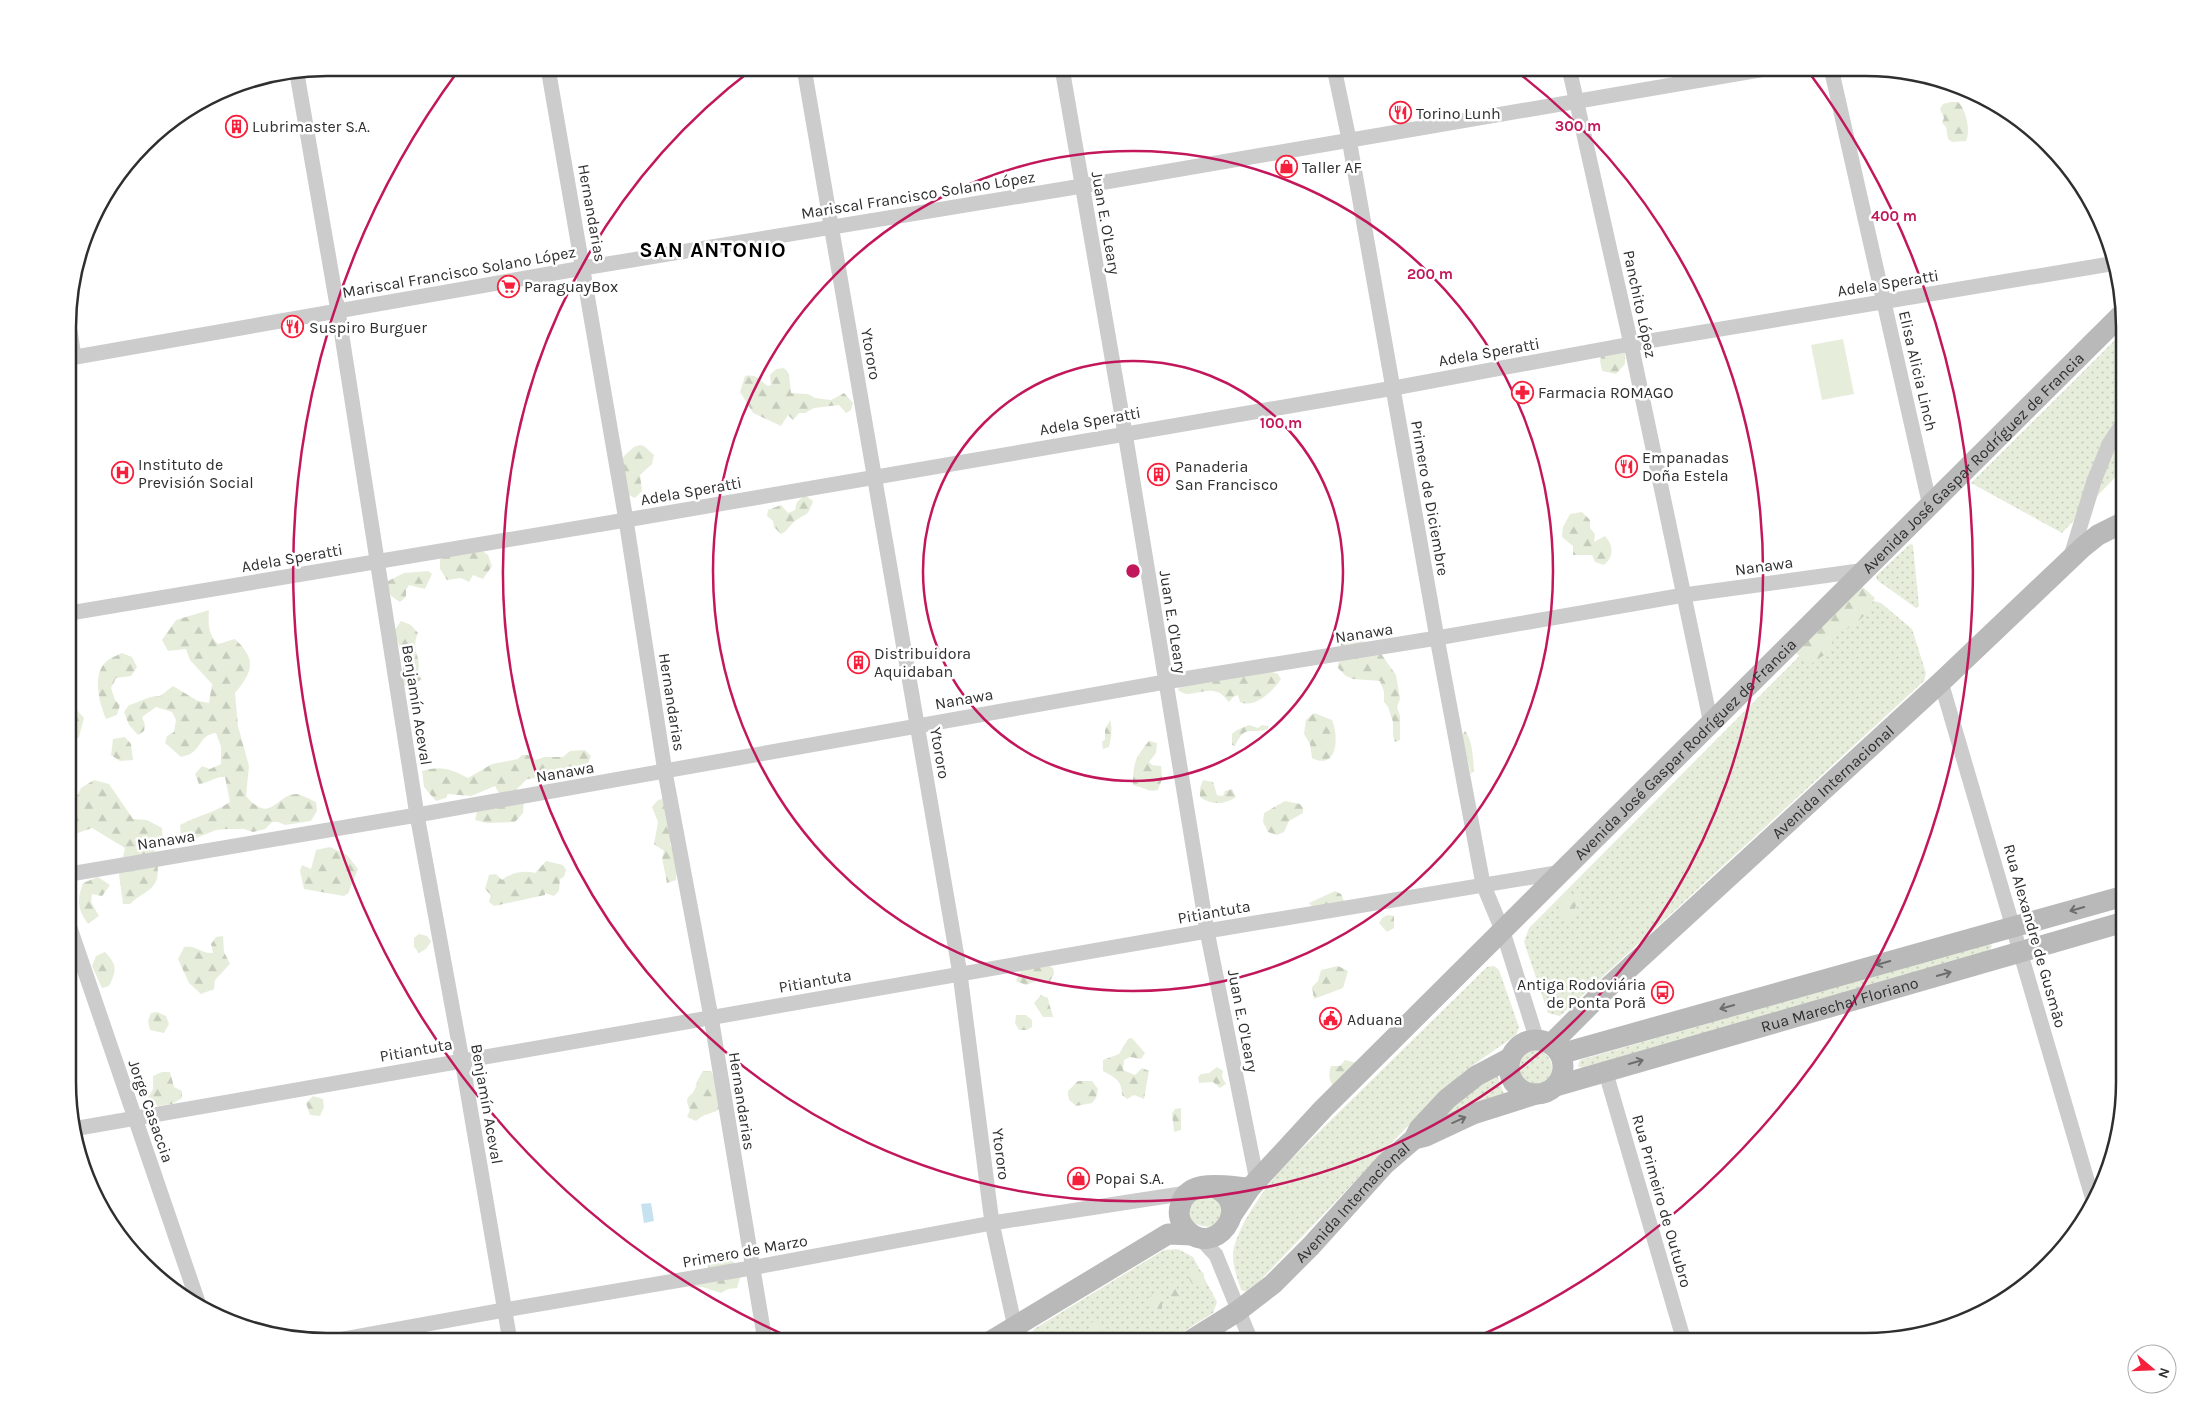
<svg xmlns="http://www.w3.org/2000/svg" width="2192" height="1409" font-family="Karla,sans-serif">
<defs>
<pattern id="grass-dots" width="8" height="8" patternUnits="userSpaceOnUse" patternTransform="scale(1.25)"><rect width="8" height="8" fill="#e6eedb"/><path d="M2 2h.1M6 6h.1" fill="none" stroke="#c6ccbc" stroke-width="1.8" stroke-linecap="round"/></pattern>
<pattern id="forest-firs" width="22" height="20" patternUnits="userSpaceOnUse" patternTransform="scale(1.25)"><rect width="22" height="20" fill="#e6eedb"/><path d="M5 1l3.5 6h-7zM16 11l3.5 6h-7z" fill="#c6ccbc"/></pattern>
</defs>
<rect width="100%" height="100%" fill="#fff"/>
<g fill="url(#grass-dots)">
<polygon points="2124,331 2124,468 2062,533 1971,483"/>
<polygon points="1910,544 1913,545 1919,606 1916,608 1877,580 1876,576"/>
<polygon points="1865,598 1881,603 1912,629 1926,673 1924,681 1560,1016 1548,1013 1524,942 1529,928 1852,603"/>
<polygon points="1988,943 1992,945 1990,951 1582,1068 1578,1066 1580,1060"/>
<path d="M1494 966 1499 970 1519 1027 1516 1035 1462 1073 1404 1130 1254 1287 1247 1292 1241 1290C1238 1280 1233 1267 1233 1256 1234 1230 1263 1192 1279 1171L1487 967Z"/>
<circle cx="1534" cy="1068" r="18"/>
<polygon points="1497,1074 1504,1094 1435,1122 1461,1097"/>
<path d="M1200 1195 1216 1198 1223 1212 1214 1226C1189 1230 1182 1211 1200 1195Z"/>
<polygon points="1178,1249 1193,1257 1217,1302 1213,1313 1169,1341 1032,1341 1030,1336 1034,1329 1164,1250"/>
</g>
<g fill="url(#forest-firs)">
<path d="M1951 102H1958C1966 109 1971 131 1966 141L1952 142 1948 139 1946 127 1942 123 1944 118 1940 109 1943 104Z"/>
<polygon points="1625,350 1625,364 1616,374 1602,371 1600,361 1602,352"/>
<path d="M784 368 789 374 791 393 808 394 815 398 831 400 844 393 853 403 851 410 846 413 839 405 814 408 805 413H799L793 420 788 415 781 426 753 413 740 392 745 376C757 374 759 380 768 386L771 385 770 375 776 369Z"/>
<polygon points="640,445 644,446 654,455 652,464 640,475 642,491 635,498 629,495 620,465 624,456 634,447"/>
<path d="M805 495 813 501C807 519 806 512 794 522 788 527 788 531 781 534L774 527 773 521 767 516 768 510 781 505 788 513 795 510 797 502Z"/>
<path d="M1582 512 1590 520V528L1595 534 1594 542 1605 536C1613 545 1615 556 1604 565L1595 562 1592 555H1573V546L1562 537 1563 527 1570 514Z"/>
<polygon points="481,550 488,555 492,566 483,579 473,575 469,582 461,578 447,580 440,569 440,559 460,551"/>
<polygon points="428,571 432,574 425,589 409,585 406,590 406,597 400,602 391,596 386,582 404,573"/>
<polygon points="1852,584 1864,588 1875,598 1866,614 1853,626 1837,633 1826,654 1810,664 1794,652"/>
<path d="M209 610C208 624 208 634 218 644L235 639C257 660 253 671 235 693L238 726 249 766 246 796C271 826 277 793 297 794 303 795 311 800 316 802L317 811 311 821 285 825 278 822H272L265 829 253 832 244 829H228L216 830 196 838 181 837 180 825C198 815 212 814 230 802L225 777C215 776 209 783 199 784L195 774 202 766 210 769 221 764V747L216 733C201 735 202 745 193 752 190 755 184 756 181 757L165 743 167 736 174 732 176 720 172 712 156 707 142 717 145 725 144 731 138 735 129 725 124 712 129 705C141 702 147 696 160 696L173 686 198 701 209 703 212 684 190 660 186 649 168 651 162 640 176 620Z"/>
<path d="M401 621 411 625 418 633C410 652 422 655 418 672L422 679 409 687 403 684V656L394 631Z"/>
<polygon points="1342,634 1368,643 1377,648 1396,675 1400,699 1397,707 1400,716 1400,740 1395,742 1393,736 1393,722 1388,707 1384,702 1384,692 1380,681 1353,679 1346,676 1338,668 1339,657 1346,651 1336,640"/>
<path d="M122 653 132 657 137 667 131 676 116 678 111 688 115 700 120 705 117 715 106 719C99 702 91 673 108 660 112 657 118 655 122 653Z"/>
<path d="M1269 671 1278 674 1281 679C1273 691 1255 709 1240 702L1238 695 1233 697 1229 702C1225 698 1222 693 1217 692 1204 687 1189 700 1178 690L1181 683Z"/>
<polygon points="73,706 84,718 79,737 70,744 70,707"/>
<path d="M1314 713 1332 720C1339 736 1338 771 1312 758L1310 744 1304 734 1306 720Z"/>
<path d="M1110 720C1113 730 1111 737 1109 747L1103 749 1102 742 1105 739V730Z"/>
<path d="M1249 725 1258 728 1262 725 1268 726V729C1249 735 1246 723 1235 746L1232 745V734L1237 730Z"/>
<path d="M1465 731C1473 741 1473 759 1474 771L1471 774 1462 736Z"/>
<polygon points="125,737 131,744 133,760 120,761 111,755 113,739"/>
<path d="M1149 741 1157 743 1156 753 1149 762 1152 765 1161 766 1162 779 1158 790 1152 791 1133 785C1133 763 1135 758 1149 741Z"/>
<path d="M585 750 591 756 586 769 576 774 527 779 513 793 524 799 523 813 515 822 487 823 475 820 478 807 501 797 495 786 471 796 448 794 446 798 436 801 424 787 422 771C440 765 452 769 468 778L492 764 518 759 522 755H528L536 760 544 757H563L570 751Z"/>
<path d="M94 780 109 784 133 819 147 820 162 828 163 846 154 844 149 847 154 848C157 861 163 880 149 890 142 895 136 898 130 904H123L119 875 125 848 92 828 75 834 70 831V800L74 802 81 788Z"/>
<path d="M1203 780 1213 782 1217 795 1223 796 1225 791 1232 789 1236 797C1224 805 1211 805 1200 797V788Z"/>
<path d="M663 798 673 835 670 845C678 854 677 869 676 880L667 883 662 858 664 851 654 844 658 822 652 807 657 801Z"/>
<polygon points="1285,801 1300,804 1303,808 1303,813 1289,821 1284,832 1277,835 1268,832 1263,822 1264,813"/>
<polygon points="330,847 347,855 358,869 348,893 344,896 304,889 300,871 302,865 311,869 316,850"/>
<path d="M546 861 563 865 566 870 564 877 560 879 559 891 554 896 545 893V895L494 906 489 902 491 895 485 889 489 875 496 874 502 880C510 873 524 870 535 873Z"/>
<path d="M98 877 110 885 102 896 92 894 91 902 99 916 88 924C77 908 77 901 83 883Z"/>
<polygon points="1335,891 1341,894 1344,901 1318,912 1309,903"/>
<polygon points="1569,895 1580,897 1575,908 1577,915 1570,924 1562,917 1559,901"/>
<polygon points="1388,915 1394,916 1394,928 1387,932 1379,923 1383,917"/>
<polygon points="419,934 427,936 431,941 426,949 419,953 414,947 414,938"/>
<path d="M223 936 224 952 230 964 215 980 214 989 201 994 189 983 178 959 184 947C198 945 200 954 213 953L211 944 216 937Z"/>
<path d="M105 952C117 965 117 970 109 986L102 988 92 966 96 956Z"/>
<polygon points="1043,963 1053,968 1054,974 1049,983 1036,981 1026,985 1016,981 1021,971"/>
<polygon points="1338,966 1348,971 1343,988 1314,999 1312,987 1318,981 1321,970"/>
<path d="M1041 995 1048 998C1049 1006 1052 1010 1053 1017H1043L1034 1003Z"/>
<polygon points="157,1012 166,1016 169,1024 164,1033 150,1030 148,1021 151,1013"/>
<polygon points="1016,1015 1026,1015 1032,1020 1032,1027 1027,1030 1019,1030 1015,1023"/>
<path d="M1132 1038 1145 1053 1141 1059 1130 1057 1124 1060 1123 1070 1135 1075 1142 1068 1149 1071 1144 1099 1134 1095 1127 1099 1122 1095C1122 1080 1115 1078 1103 1071V1060L1119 1054 1128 1039Z"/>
<path d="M1345 1060 1358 1063 1334 1088C1329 1080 1328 1075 1331 1066H1340Z"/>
<polygon points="1217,1067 1223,1071 1222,1077 1226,1084 1220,1088 1213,1082 1199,1083 1198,1077 1201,1074 1209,1073"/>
<path d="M703 1071H711L717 1083 719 1110C710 1114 703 1114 696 1121L687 1117 690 1110C682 1093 693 1099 696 1086 698 1079 699 1077 703 1071Z"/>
<polygon points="162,1072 170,1072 174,1087 182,1091 182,1098 172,1104 158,1106 148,1098 153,1089 153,1076"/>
<polygon points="1078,1081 1092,1081 1098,1089 1096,1098 1092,1103 1076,1106 1069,1100 1068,1091"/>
<polygon points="313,1096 323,1099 324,1107 320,1116 310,1115 306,1103"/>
<polygon points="1181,1108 1181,1130 1174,1132 1172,1113 1175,1109"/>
<polygon points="726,1257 739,1266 740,1278 737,1288 728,1289 721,1293 702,1287 690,1288 690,1278 709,1273 708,1265"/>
<polygon points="1197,1267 1204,1274 1204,1284 1196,1286 1190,1281 1188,1270"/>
<polygon points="1176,1282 1177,1292 1182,1296 1178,1301 1171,1299 1168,1292 1169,1283"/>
<polygon points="1158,1292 1162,1296 1162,1309 1159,1311 1149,1306 1150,1296"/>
<polygon points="1099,1320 1099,1330 1103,1338 1100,1341 1090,1341 1091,1323"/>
</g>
<polygon fill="#e6eedb" points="1843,339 1854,394 1822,400 1811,345"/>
<polygon fill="#c6e1ef" points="651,1203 654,1221 644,1223 641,1204"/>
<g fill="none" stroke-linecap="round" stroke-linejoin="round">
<g stroke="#ccc" stroke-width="15">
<polyline points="548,68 626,520 665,772 711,1017 765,1341"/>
<polyline points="804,68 960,974 992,1223 1018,1341"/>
<polyline points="1062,68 1125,433 1207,931 1257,1181"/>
<polyline points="1334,68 1349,139 1437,638 1483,884 1503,932 1537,1040"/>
<polyline points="1569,68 1631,344 1711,724"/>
<polyline points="1831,68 1930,506"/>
<polyline points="297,74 338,311 417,815 462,1060 510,1341"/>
<polyline points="70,331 74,357"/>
<polyline points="70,358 583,268 1082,186 1771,68"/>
<polyline points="2071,556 2094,481 2109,444 2124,421"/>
<polyline points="70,613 626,520 1394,388 1631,344 2116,263"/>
<polyline points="1941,682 2093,1200"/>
<polyline points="70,874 417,815 1165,682 1437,638 1684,595 1866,570"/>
<polyline points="70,928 199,1305"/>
<polyline points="1605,1070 1684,1341"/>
<polyline points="73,1129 1207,931 1562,872"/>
<polyline points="1200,1238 1216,1255 1251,1341"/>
<polyline points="333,1341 504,1310 751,1268 992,1223 1187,1193"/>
</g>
<g stroke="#b9b9b9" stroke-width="21">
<circle cx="1536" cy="1067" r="27"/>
<path id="s1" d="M1551 1044 1602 993 1941 682 2083 547 2098 535 2124 522"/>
<polyline points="1560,1054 2124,896"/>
<path id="s2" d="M1556 1086 2124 922"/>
<polyline points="1414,1139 1426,1136 1473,1114 1536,1094"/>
<path d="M1211 1186C1259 1204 1212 1262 1185 1228 1180 1222 1178 1214 1180 1207 1187 1176 1228 1187 1250 1188"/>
<path id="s3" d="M1231 1216 1250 1188 1323 1109 2124 312"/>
<polyline points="991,1341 1168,1234 1192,1235"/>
<path id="s4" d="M1190 1341 1238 1311 1273 1284 1311 1246 1385 1164 1414 1139 1419 1129 1447 1099 1476 1076 1510 1058"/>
</g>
</g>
<defs><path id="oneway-shaft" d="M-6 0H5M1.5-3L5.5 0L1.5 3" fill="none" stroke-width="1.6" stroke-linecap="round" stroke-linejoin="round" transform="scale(1.25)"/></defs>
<g stroke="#6d6d6d">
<use href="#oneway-shaft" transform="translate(2077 909) rotate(164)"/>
<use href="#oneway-shaft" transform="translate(1883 963) rotate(164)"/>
<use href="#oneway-shaft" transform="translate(1944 974) rotate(-16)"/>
<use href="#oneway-shaft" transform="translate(1727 1007) rotate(164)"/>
<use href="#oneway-shaft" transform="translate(1636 1062) rotate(-16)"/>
<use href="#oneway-shaft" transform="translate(1459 1120) rotate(-24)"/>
</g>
<g fill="none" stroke="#c2185b" stroke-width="2.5">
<circle cx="1133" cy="571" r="210"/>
<circle cx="1133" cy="571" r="420"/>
<path d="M1512 68A630 630 0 1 1 754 68"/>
<path d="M798 1341A840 840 0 0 1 458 71M1808 71A840 840 0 0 1 1475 1338"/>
</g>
<defs>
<symbol id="restaurant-ring" viewBox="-11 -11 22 22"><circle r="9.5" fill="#fff" stroke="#f7203c" stroke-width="1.5"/><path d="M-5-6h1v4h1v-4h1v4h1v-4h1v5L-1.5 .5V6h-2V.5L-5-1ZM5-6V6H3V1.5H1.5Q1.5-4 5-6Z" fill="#f7203c"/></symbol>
<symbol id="building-ring" viewBox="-11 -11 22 22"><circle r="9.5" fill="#fff" stroke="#f7203c" stroke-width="1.5"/><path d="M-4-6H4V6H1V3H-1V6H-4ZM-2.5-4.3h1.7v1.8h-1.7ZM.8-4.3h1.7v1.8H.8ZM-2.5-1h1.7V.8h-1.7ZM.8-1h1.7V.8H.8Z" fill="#f7203c"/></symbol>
<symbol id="shop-ring" viewBox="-11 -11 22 22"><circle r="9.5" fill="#fff" stroke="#f7203c" stroke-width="1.5"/><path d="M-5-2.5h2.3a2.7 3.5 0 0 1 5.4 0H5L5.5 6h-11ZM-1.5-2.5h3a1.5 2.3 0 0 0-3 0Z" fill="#f7203c"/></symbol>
<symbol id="supermarket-ring" viewBox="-11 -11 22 22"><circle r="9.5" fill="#fff" stroke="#f7203c" stroke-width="1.5"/><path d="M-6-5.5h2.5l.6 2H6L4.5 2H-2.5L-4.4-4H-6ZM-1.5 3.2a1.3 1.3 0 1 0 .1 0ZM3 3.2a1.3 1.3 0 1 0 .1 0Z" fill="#f7203c"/></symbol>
<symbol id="pharmacy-ring" viewBox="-11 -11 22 22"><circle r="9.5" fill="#fff" stroke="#f7203c" stroke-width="1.5"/><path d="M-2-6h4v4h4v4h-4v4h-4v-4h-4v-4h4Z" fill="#f7203c"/></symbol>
<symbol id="hospital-ring" viewBox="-11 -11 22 22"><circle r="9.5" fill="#fff" stroke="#f7203c" stroke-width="1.5"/><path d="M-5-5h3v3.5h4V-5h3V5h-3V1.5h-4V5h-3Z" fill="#f7203c"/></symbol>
<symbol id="bus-ring" viewBox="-11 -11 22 22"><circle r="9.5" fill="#fff" stroke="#f7203c" stroke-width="1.5"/><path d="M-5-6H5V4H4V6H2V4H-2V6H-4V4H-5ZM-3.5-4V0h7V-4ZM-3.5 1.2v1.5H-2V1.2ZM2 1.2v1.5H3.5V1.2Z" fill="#f7203c"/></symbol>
<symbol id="civic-ring" viewBox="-11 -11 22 22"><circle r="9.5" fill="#fff" stroke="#f7203c" stroke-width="1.5"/><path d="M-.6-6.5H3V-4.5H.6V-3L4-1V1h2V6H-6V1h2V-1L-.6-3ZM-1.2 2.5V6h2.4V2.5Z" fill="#f7203c"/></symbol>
</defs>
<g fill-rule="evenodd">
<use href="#restaurant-ring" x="1388" y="100" width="25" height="25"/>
<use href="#building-ring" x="224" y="114" width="25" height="25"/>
<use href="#shop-ring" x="1274" y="154" width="25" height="25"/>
<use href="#supermarket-ring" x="496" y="274" width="25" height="25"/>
<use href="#restaurant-ring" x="280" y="314" width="25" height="25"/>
<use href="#pharmacy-ring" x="1510" y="380" width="25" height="25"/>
<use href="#restaurant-ring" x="1614" y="454" width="25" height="25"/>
<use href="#hospital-ring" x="110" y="460" width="25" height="25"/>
<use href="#building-ring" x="1146" y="462" width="25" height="25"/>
<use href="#building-ring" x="846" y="650" width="25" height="25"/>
<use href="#bus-ring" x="1650" y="980" width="25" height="25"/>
<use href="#civic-ring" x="1318" y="1006" width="25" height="25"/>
<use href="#shop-ring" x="1066" y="1166" width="25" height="25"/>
</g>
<g text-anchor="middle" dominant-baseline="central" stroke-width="5" stroke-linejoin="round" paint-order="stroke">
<g font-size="16" fill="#2f2f2f" stroke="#fff" text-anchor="start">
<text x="1416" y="113">Torino Lunh</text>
<text x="252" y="126">Lubrimaster S.A.</text>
<text x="1302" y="167">Taller AF</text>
<text x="524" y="286">ParaguayBox</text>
<text x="309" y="327">Suspiro Burguer</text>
<text x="1538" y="392">Farmacia ROMAGO</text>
<text x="1642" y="457">Empanadas<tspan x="1642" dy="18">Doña Estela</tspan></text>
<text x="138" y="464">Instituto de<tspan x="138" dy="18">Previsión Social</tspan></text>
<text x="1175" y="466">Panaderia<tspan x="1175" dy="18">San Francisco</tspan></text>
<text x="874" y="653">Distribuidora<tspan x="874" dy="18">Aquidaban</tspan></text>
<text x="1646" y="984" text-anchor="end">Antiga Rodoviária<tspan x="1646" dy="18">de Ponta Porã</tspan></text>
<text x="1347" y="1019">Aduana</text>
<text x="1095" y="1178">Popai S.A.</text>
</g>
<g font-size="16" fill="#2f2f2f" stroke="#fff">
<text transform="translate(918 195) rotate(-9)">Mariscal Francisco Solano López</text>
<text transform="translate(592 213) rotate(80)">Hernandarias</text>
<text transform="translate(1106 223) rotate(80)">Juan E. O'Leary</text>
<text transform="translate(459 272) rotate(-10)">Mariscal Francisco Solano López</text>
<text transform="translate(1888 283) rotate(-9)">Adela Speratti</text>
<text transform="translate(1640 304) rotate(78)">Panchito López</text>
<text transform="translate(1489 352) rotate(-10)">Adela Speratti</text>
<text transform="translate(871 354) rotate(80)">Ytororo</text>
<text transform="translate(1918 371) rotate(77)">Elisa Alicia Linch</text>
<text transform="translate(1090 421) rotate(-10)">Adela Speratti</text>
<text stroke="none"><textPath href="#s3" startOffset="1058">Avenida José Gaspar Rodríguez de Francia</textPath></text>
<text transform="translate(691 491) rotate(-10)">Adela Speratti</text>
<text transform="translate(1430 498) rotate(80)">Primero de Diciembre</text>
<text transform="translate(292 558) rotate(-10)">Adela Speratti</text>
<text transform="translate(1764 566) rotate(-8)">Nanawa</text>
<text transform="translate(1173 622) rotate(81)">Juan E. O'Leary</text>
<text transform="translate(1364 633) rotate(-9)">Nanawa</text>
<text transform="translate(964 699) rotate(-10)">Nanawa</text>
<text transform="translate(672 702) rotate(81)">Hernandarias</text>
<text transform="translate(417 705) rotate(81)">Benjamín Aceval</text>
<text stroke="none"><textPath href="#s3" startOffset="652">Avenida José Gaspar Rodríguez de Francia</textPath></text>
<text transform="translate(940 753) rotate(80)">Ytororo</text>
<text transform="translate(565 772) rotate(-10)">Nanawa</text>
<text stroke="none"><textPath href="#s1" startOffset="385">Avenida Internacional</textPath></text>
<text transform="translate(166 840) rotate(-9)">Nanawa</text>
<text transform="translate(1214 912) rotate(-10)">Pitiantuta</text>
<text transform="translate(2035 936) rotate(74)">Rua Alexandre de Gusmão</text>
<text transform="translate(815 981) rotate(-10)">Pitiantuta</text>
<text stroke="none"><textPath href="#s2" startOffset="295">Rua Marechal Floriano</textPath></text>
<text transform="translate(1243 1021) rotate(79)">Juan E. O'Leary</text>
<text transform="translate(416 1050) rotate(-10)">Pitiantuta</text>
<text transform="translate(742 1101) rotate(81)">Hernandarias</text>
<text transform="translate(487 1104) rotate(80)">Benjamín Aceval</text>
<text transform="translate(151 1111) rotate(71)">Jorge Casaccia</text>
<text transform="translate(1001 1154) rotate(83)">Ytororo</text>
<text transform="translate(1662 1201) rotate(74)">Rua Primeiro de Outubro</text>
<text stroke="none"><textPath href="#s4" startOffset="215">Avenida Internacional</textPath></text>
<text transform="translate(745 1251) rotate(-10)">Primero de Marzo</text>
</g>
<g font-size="21" font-weight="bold" letter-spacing="1" fill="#000" stroke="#fff">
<text x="713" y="250">SAN ANTONIO</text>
</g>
</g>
<path d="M0 0H2192V1409H0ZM327 76H1865A251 251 0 0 1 2116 327V1082A251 251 0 0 1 1865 1333H327A251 251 0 0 1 76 1082V327A251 251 0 0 1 327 76Z" fill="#fff" fill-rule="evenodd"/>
<path fill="none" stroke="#2f2f2f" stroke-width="2.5" d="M327 76H1865A251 251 0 0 1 2116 327V1082A251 251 0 0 1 1865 1333H327A251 251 0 0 1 76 1082V327A251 251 0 0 1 327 76Z"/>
<circle cx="1133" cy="571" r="8" fill="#c2185b" stroke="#fff" stroke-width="2.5"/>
<g font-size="15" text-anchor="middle" font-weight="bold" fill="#c2185b" stroke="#fff" stroke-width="5" stroke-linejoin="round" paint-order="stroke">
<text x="1578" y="131">300 m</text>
<text x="1894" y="221">400 m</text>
<text x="1430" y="279">200 m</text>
<text x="1281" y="428">100 m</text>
</g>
<g transform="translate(2152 1369) rotate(109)"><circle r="24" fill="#ffffff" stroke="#acacac"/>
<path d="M0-4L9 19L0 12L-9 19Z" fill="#f7203c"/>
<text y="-8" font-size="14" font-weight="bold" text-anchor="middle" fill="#2f2f2f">N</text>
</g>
</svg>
